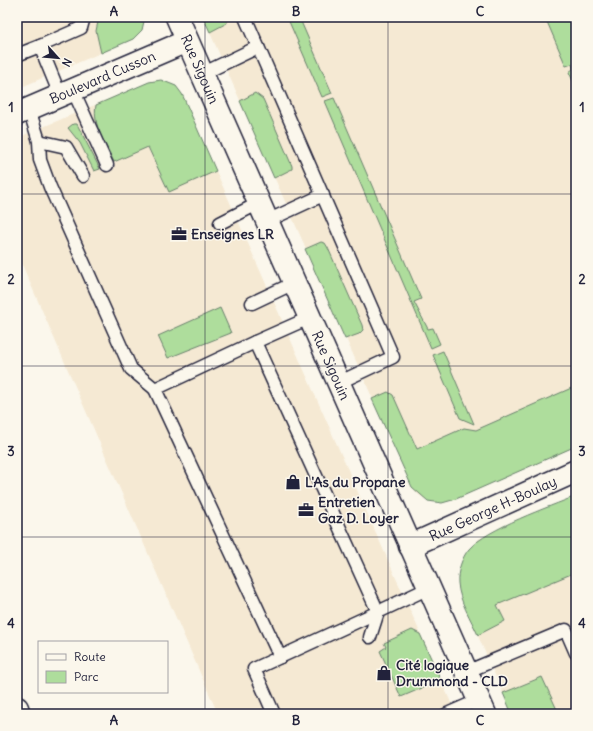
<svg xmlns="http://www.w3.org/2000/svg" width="593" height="731" font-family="Delius,sans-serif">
<rect width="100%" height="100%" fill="#fbf7ec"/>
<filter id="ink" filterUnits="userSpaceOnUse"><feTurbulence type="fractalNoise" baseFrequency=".025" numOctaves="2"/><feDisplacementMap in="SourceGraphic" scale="8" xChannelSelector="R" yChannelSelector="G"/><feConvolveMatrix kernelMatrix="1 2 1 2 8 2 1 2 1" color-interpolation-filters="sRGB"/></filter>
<g filter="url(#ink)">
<g fill="#f5e9d3">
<polygon points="17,17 145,17 142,30 133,39 17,89"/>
<polygon points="203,17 576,17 576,446 456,499 442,503 428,501 418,494 412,487"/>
<polygon points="161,80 176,86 182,94 456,714 218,714 17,253 17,138 149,82"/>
<polygon points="576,496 576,714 512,714 461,597 458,583 461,564 468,550 479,539"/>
</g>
<g fill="#aedd9c" stroke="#68806c">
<polygon points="99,17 145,17 142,30 133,39 101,53 96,31"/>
<polygon points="203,17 227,17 227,23 210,32"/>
<polygon points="287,17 299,17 332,93 322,97"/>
<polygon points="545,17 575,17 576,18 576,88 569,72 573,69 572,64 566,66"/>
<path d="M161 80 176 86 182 94 216 171 169 192 148 147 114 162C106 145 92 125 96 105L149 82Z"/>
<polygon points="255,93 263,99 292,166 292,169 274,178 240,101"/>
<polygon points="334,98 421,299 414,302 428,329 433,328 440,344 431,348 325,101"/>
<polygon points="73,124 77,124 100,169 94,171 80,143 68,128"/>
<polygon points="321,242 325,243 328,248 362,325 363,330 359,334 345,339 305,249"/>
<polygon points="220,308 231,333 168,358 158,336"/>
<polygon points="443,351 474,424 460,418 433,355"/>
<polygon points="576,386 576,446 456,499 442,503 428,501 412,487 372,399 388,392 393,395 417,449 464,428 476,430"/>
<path d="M576 496V572L497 605 505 621 478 635C471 619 459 601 458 583 457 572 462 557 469 549 488 528 549 507 576 496Z"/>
<polygon points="412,630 420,634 441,680 401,697 380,651 386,647 384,643"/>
<polygon points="542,677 559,714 512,714 503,693"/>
</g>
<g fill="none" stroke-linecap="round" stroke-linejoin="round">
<defs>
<g id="service">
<polyline points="245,17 393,357 338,383"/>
<polyline points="17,55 40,46"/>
<polyline points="202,74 258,47"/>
<polyline points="73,90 107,165"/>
<polyline points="60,95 40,46 81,28 84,17"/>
<polyline points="29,109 39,141 40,160 50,187 123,351 131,369 155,389"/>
<polyline points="39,141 66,147 83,176"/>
<polyline points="267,221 323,195"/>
<polyline points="220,223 259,203"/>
<polyline points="252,303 294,283"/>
<polyline points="255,342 155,389 280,657"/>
<polyline points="370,637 378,612 429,588"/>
<polyline points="466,672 566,630 576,653"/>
<polyline points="274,714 254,669 378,612 255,342 309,318"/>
<polyline points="447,714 479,700"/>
</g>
<g id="minor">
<path id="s1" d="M177 17 485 714"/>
<path id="s2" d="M17 114 187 41"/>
<path id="s3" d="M410 546 576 471"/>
<polyline points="17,708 19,714"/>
</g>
</defs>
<use href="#service" stroke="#22223b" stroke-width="15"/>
<use href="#minor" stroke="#22223b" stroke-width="25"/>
<use href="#service" stroke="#fbf7ec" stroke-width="12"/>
<use href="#minor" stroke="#fbf7ec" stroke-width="22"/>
</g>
</g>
<path fill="none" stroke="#22223b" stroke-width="1" stroke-opacity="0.55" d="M205 17V714M388 17V714M17 194H576M17 366H576M17 537H576"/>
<defs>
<symbol id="office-bare" viewBox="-9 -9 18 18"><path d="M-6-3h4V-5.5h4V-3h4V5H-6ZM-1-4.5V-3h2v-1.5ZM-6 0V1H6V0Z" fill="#22223b" stroke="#fbf7ec" stroke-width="2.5" paint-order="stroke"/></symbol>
<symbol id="shop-bare" viewBox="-9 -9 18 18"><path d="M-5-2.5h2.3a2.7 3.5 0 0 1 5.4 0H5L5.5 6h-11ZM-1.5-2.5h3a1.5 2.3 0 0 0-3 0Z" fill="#22223b" stroke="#fbf7ec" stroke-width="2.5" paint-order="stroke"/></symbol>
</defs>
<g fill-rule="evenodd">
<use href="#office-bare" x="168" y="223" width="22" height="22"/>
<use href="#shop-bare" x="282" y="471" width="22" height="22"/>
<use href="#office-bare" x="295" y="499" width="22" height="22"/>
<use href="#shop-bare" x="373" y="662" width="22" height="22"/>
</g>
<g text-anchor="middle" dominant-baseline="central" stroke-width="3" stroke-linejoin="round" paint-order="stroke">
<g font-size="14" fill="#22223b" stroke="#fbf7ec">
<text stroke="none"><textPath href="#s1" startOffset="57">Rue Sigouin</textPath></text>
<text stroke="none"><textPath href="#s2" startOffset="93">Boulevard Cusson</textPath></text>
<text stroke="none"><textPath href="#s1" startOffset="381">Rue Sigouin</textPath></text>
<text stroke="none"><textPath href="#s3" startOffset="91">Rue George H-Boulay</textPath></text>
</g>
<g font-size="14" font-weight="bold" fill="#22223b" stroke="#fbf7ec" text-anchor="start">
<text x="191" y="234">Enseignes LR</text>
<text x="305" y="482">L'As du Propane</text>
<text x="318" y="502">Entretien<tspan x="318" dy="16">Gaz D. Loyer</tspan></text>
<text x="396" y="665">Cité logique<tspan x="396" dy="16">Drummond - CLD</tspan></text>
</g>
</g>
<rect width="593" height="731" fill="none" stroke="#fbf7ec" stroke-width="44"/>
<rect x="38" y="641" width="130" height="52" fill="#fbf7ec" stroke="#a4a2a5"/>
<rect x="46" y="654" width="20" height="6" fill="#fbf7ec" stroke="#a4a2a5"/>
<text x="74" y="661" font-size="12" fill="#22223b">Route</text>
<rect x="46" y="671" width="20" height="12" fill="#aedd9c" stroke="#a4a2a5"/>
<text x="74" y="681" font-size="12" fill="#22223b">Parc</text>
<g transform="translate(58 58) rotate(117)" stroke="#fbf7ec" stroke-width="3" paint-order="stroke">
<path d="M0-3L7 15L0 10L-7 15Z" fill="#22223b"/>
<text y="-6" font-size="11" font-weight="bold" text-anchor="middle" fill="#22223b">N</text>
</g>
<rect x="22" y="22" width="549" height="687" fill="none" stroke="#22223b" stroke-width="1.5"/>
<g font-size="13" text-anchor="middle" font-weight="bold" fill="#22223b">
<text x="114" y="16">A</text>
<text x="296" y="16">B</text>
<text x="480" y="16">C</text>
<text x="11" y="112">1</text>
<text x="582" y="112">1</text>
<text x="11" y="284">2</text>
<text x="582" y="284">2</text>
<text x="11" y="456">3</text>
<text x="582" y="456">3</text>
<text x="11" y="628">4</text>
<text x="582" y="628">4</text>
<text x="114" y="725">A</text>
<text x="296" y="725">B</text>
<text x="480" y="725">C</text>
</g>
</svg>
